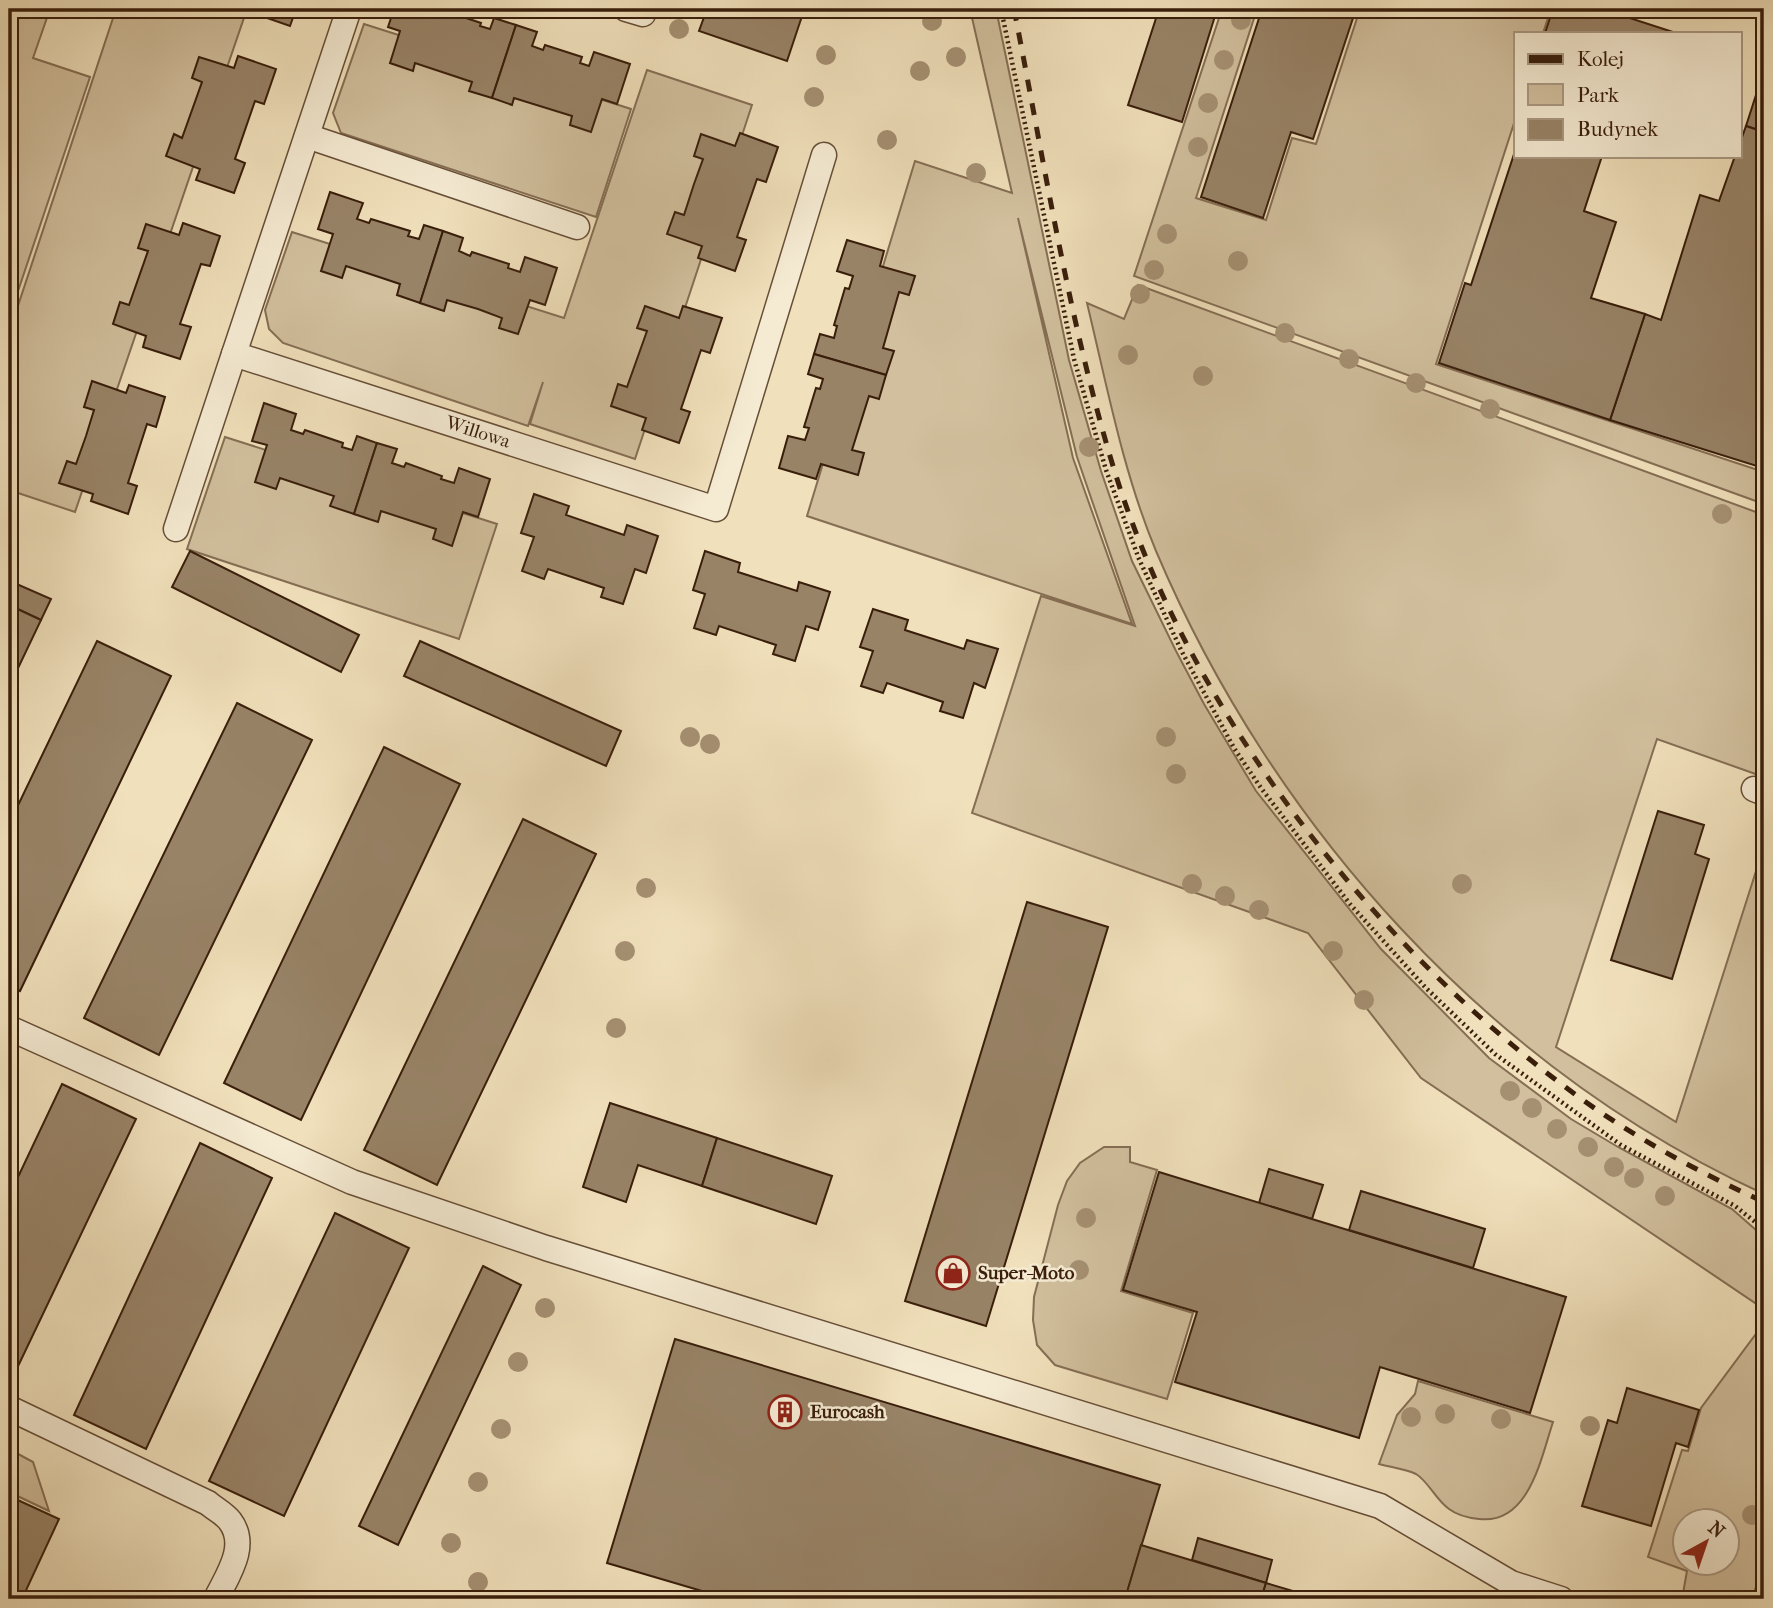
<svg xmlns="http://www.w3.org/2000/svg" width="1773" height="1608" font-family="'IM FELL French Canon',serif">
<rect width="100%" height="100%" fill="#f0e0bb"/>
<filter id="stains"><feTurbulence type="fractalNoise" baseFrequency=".00286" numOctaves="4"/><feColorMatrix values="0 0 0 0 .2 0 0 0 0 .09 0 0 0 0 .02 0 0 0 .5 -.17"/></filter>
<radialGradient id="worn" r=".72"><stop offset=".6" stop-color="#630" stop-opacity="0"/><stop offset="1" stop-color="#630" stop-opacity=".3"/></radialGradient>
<g fill="#d1bf9d" stroke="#856e54" stroke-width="2" fill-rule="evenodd">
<polygon points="9,9 50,9 33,58 90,77 16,297 9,297"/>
<polygon points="116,9 247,9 75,512 9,490 9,333"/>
<polygon points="970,9 996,9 1069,360 1101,471 1132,561 1176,651 1204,704 1256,791 1381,949 1489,1058 1571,1119 1618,1147 1732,1209 1764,1237 1764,1309 1421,1078 1308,933 972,813 1041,596 1135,626 1077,457 1018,218 1073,458 1132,624 807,516 915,161 1012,193"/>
<polygon points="1222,9 1257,9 1196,198 1266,220 1292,138 1316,144 1360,9 1551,9 1543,33 1516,33 1516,117 1436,364 1764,472 1764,504 1134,276"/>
<polygon points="364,24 631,109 596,217 341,133 333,113"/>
<polygon points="647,70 752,105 635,459 530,424 543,382 528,426 283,343 269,329 265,310 292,232 564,318"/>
<path d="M1138 285 1764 515V777L1657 739 1556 1047 1676 1122 1764 846V1194C1490 1068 1273 827 1156 551 1123 472 1107 386 1087 303L1124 319Z"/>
<polygon points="225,437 497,524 459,639 187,549"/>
<polygon points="1104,1147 1130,1147 1130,1162 1157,1170 1121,1291 1193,1313 1167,1399 1055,1365 1037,1345 1033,1320 1034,1297 1058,1205 1067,1181 1080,1163"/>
<path d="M1764 1323V1556L1754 1594 1751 1599H1682L1687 1571 1648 1557 1682 1450 1688 1451 1701 1408ZM1686 1520H1728V1562H1686Z"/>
<path d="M1418 1381 1553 1422C1541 1458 1529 1525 1479 1519 1469 1518 1457 1515 1449 1509 1436 1500 1428 1481 1416 1474 1406 1469 1390 1467 1379 1464L1397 1415 1415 1394Z"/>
<polygon points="9,1449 33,1462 49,1511 9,1492"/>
</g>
<g fill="#988367" stroke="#391e0b" stroke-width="2">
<polygon points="254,9 296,9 290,26 253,13"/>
<polygon points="394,9 431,9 430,12 440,15 442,10 481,23 480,26 490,29 494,18 516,25 492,98 469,91 472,82 415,63 413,71 390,63 400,31 388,27"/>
<polygon points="707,9 782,9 802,16 787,61 699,31"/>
<polygon points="1159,9 1193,9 1215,16 1182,122 1128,105"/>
<polygon points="1262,9 1356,9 1313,139 1291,132 1263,218 1201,197"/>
<polygon points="1553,9 1602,9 1676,33 1545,33"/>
<polygon points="516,25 537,32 532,46 543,50 545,45 582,57 580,63 589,66 594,52 630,64 617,104 602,99 591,132 570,125 572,116 514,98 512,105 492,98"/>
<polygon points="238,56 276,69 264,104 255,101 235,159 245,163 234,193 196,180 200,169 166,156 174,134 182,138 202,82 192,78 199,57 234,68"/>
<polygon points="1764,70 1764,132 1746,126"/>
<polygon points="1746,126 1764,132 1763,468 1610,420 1645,314 1661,320 1700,195 1719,201 1735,156 1740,156 1740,143"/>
<polygon points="740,133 778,147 766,182 757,179 737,237 746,240 735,271 698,258 702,246 667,234 675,212 684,215 694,184 703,159 694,156 701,134 735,146"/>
<polygon points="1516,148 1516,156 1602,156 1584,211 1616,222 1591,298 1645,314 1610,420 1439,363 1465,283 1471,285"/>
<polygon points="330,192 363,203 357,219 369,223 371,219 410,231 408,236 419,239 424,225 443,231 420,303 397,295 400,284 346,266 342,278 321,271 333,234 318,229"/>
<polygon points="183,223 220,236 210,266 201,264 180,324 191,327 180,359 143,347 146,336 113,324 120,302 129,305 148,251 138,248 146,224 179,235"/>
<polygon points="443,231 463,238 459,251 470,256 472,252 509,264 508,268 520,272 525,257 557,268 545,305 530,300 518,334 499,328 502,318 478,309 447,300 444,311 420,303"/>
<polygon points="847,240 884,251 880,266 915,276 909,295 899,292 883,348 894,351 886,375 814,354 820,334 834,338 837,326 834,325 845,288 849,289 853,276 837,271"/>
<polygon points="645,306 679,318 683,306 722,318 710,353 701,350 681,409 690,412 679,443 642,430 646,418 611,406 618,384 627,387 647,331 637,328"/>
<polygon points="814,354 886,375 879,399 869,396 852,450 864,453 858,475 821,464 816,479 779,468 788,436 805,440 809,428 804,427 816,388 820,389 823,379 808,374"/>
<polygon points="92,381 126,393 129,385 165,397 156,427 147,424 128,483 137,486 128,514 91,501 93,494 59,483 67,461 76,464 86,436 94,410 84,407"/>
<polygon points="264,403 296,414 291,430 303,434 305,430 343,443 342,447 352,450 357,436 377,443 354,514 330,506 334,496 280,478 276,489 255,482 267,445 252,441"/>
<polygon points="377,443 397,449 392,463 404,467 406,463 442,476 441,479 454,483 459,468 490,479 478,517 463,512 452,546 433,539 436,529 381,511 378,522 354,514"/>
<polygon points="534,494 569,506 566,515 624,535 627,525 658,536 646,573 635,569 623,604 601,597 604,588 548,569 544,579 522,571 534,537 521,533"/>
<polygon points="190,551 359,635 341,672 172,587"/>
<polygon points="705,551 740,563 738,572 797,591 799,582 830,592 818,630 806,626 795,661 773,654 776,645 719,626 716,635 694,628 705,594 693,590"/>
<polygon points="12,582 51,599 41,620 9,605 9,589"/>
<polygon points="9,605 41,620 9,687"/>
<polygon points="873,609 908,620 905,630 964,649 967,640 998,649 985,688 974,683 963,718 940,711 943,702 887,683 883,693 861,686 873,651 860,647"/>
<polygon points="97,641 171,676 20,991 9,985 9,824"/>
<polygon points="420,641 621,731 606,766 404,676"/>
<polygon points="237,703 312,740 159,1055 84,1018"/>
<polygon points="384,747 460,784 301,1120 224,1083"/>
<polygon points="1658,811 1704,825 1695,854 1709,859 1672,979 1611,960"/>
<polygon points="523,819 596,854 437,1185 364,1150"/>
<polygon points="1027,902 1108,927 986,1326 905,1301"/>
<polygon points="62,1084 136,1119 10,1383 9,1196"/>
<polygon points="610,1103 717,1138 702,1186 638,1165 626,1202 583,1187"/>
<polygon points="717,1138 832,1176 816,1224 702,1186"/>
<polygon points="200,1143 272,1178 146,1449 74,1415"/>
<polygon points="1269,1169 1323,1185 1312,1219 1259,1203"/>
<polygon points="1159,1172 1566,1297 1530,1413 1380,1367 1359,1438 1175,1382 1197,1312 1123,1290"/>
<polygon points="1361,1191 1485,1229 1473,1268 1349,1230"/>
<polygon points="335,1213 409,1248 284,1516 209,1481"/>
<polygon points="483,1266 521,1285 398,1545 359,1526"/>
<polygon points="675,1339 1160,1485 1125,1599 729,1599 607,1563"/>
<polygon points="1627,1388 1699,1410 1688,1447 1676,1443 1651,1526 1582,1506 1608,1420 1617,1423"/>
<polygon points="9,1496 59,1519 22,1599 9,1599"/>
<polygon points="1198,1538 1272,1560 1266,1583 1192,1560"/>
<polygon points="1141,1545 1266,1583 1261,1599 1125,1599"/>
<polygon points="1266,1583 1320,1599 1261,1599"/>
</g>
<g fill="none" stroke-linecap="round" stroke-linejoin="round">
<defs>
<g id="lane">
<polyline points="349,9 234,354 716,509 824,155"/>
<polyline points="626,9 643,14"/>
<polyline points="307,136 577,227"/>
<polyline points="176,529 234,354"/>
<polyline points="1754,789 1764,793"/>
<polyline points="9,1028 352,1182 546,1248 1380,1506 1511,1583 1561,1599"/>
<path d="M9 1408 208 1503C215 1509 225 1514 230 1521 249 1546 227 1576 216 1599"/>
</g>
</defs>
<use href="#lane" stroke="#674e37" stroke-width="27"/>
<polyline stroke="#391e0b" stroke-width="4.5" stroke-dasharray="2 3.5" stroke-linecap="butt" points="1001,9 1074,359 1106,470 1139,559 1181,650 1234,748 1261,788 1350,904 1426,988 1495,1054 1621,1145 1735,1206 1764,1229"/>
<use href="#lane" stroke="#f5ebd3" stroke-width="24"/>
<path stroke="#391e0b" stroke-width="5" stroke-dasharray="12 12" stroke-linecap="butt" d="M1014 9C1044 161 1068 317 1113 466 1187 711 1377 952 1583 1100 1640 1141 1701 1173 1764 1202"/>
</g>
<g fill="#a59072">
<circle cx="1241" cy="20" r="10"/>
<circle cx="932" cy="21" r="10"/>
<circle cx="679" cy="29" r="10"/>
<circle cx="826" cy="55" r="10"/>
<circle cx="956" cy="57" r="10"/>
<circle cx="1224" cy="60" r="10"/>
<circle cx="920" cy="71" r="10"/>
<circle cx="814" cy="97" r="10"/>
<circle cx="1208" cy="103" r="10"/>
<circle cx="887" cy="140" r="10"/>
<circle cx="1198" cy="147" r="10"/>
<circle cx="976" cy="173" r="10"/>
<circle cx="1167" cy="234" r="10"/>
<circle cx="1238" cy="261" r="10"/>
<circle cx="1154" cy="270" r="10"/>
<circle cx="1140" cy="294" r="10"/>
<circle cx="1285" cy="333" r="10"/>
<circle cx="1128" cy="355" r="10"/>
<circle cx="1349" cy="359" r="10"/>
<circle cx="1203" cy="376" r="10"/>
<circle cx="1416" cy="383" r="10"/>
<circle cx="1490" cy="409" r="10"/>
<circle cx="1089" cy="447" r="10"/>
<circle cx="1722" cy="514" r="10"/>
<circle cx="690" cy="737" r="10"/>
<circle cx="1166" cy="737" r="10"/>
<circle cx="710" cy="744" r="10"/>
<circle cx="1176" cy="774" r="10"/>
<circle cx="1192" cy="884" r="10"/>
<circle cx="1462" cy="884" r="10"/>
<circle cx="646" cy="888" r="10"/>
<circle cx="1225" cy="896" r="10"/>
<circle cx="1259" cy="910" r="10"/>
<circle cx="625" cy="951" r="10"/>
<circle cx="1333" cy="951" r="10"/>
<circle cx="1364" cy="1000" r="10"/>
<circle cx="616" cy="1028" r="10"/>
<circle cx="1510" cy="1091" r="10"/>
<circle cx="1532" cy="1108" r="10"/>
<circle cx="1557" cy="1129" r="10"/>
<circle cx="1588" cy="1147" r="10"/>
<circle cx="1614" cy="1167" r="10"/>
<circle cx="1634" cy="1178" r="10"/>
<circle cx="1665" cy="1196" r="10"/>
<circle cx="1086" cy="1218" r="10"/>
<circle cx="1079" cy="1270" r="10"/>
<circle cx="545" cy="1308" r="10"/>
<circle cx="518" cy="1362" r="10"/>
<circle cx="1445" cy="1414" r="10"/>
<circle cx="1411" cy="1417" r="10"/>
<circle cx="1501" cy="1419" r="10"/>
<circle cx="1590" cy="1426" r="10"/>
<circle cx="501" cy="1429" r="10"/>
<circle cx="478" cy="1482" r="10"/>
<circle cx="1752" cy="1515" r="10"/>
<circle cx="451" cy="1543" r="10"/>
<circle cx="478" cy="1582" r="10"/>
</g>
<defs>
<symbol id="shop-ring" viewBox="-11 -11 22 22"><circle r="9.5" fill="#f5ebd3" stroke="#8f2418" stroke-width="1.5"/><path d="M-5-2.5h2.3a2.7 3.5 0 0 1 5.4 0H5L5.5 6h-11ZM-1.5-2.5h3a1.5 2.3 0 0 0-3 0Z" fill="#8f2418"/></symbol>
<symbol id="building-ring" viewBox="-11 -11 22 22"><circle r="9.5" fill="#f5ebd3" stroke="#8f2418" stroke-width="1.5"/><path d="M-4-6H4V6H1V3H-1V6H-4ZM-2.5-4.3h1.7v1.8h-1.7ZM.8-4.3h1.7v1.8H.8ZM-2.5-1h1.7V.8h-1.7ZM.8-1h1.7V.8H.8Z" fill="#8f2418"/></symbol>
</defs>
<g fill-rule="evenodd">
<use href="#shop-ring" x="934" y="1254" width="38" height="38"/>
<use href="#building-ring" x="766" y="1393" width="38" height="38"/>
</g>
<g text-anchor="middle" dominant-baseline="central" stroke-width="5" stroke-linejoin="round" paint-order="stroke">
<g font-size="19" fill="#391e0b" stroke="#f5ebd3">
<text transform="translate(478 432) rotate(18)">Willowa</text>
</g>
<g font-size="19" font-weight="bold" fill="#391e0b" stroke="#f5ebd3" text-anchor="start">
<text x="978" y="1273">Super-Moto</text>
<text x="810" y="1412">Eurocash</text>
</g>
</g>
<rect width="1773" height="1608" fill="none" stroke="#f0e0bb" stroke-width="35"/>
<rect x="10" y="10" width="1752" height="1587" fill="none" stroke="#391e0b" stroke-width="3.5"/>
<rect x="18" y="18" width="1738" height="1573" fill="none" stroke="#391e0b" stroke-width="2"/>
<rect x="1514" y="32" width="228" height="126" fill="#f5ebd3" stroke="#aa9983" stroke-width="2"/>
<rect x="1528" y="54" width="35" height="10" fill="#391e0b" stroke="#aa9983" stroke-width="2"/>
<text x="1577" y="66" font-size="21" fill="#391e0b">Kolej</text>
<rect x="1528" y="84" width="35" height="21" fill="#d1bf9d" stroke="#aa9983" stroke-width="2"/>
<text x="1577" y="102" font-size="21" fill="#391e0b">Park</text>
<rect x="1528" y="119" width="35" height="21" fill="#988367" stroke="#aa9983" stroke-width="2"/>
<text x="1577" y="136" font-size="21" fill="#391e0b">Budynek</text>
<g transform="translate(1706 1542) rotate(40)"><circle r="33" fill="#f5ebd3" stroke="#aa9983" stroke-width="2"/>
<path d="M0-5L12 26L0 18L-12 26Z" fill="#8f2418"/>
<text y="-10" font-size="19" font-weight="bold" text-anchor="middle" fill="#391e0b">N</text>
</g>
<rect width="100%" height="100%" filter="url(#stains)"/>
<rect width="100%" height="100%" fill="url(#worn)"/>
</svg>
